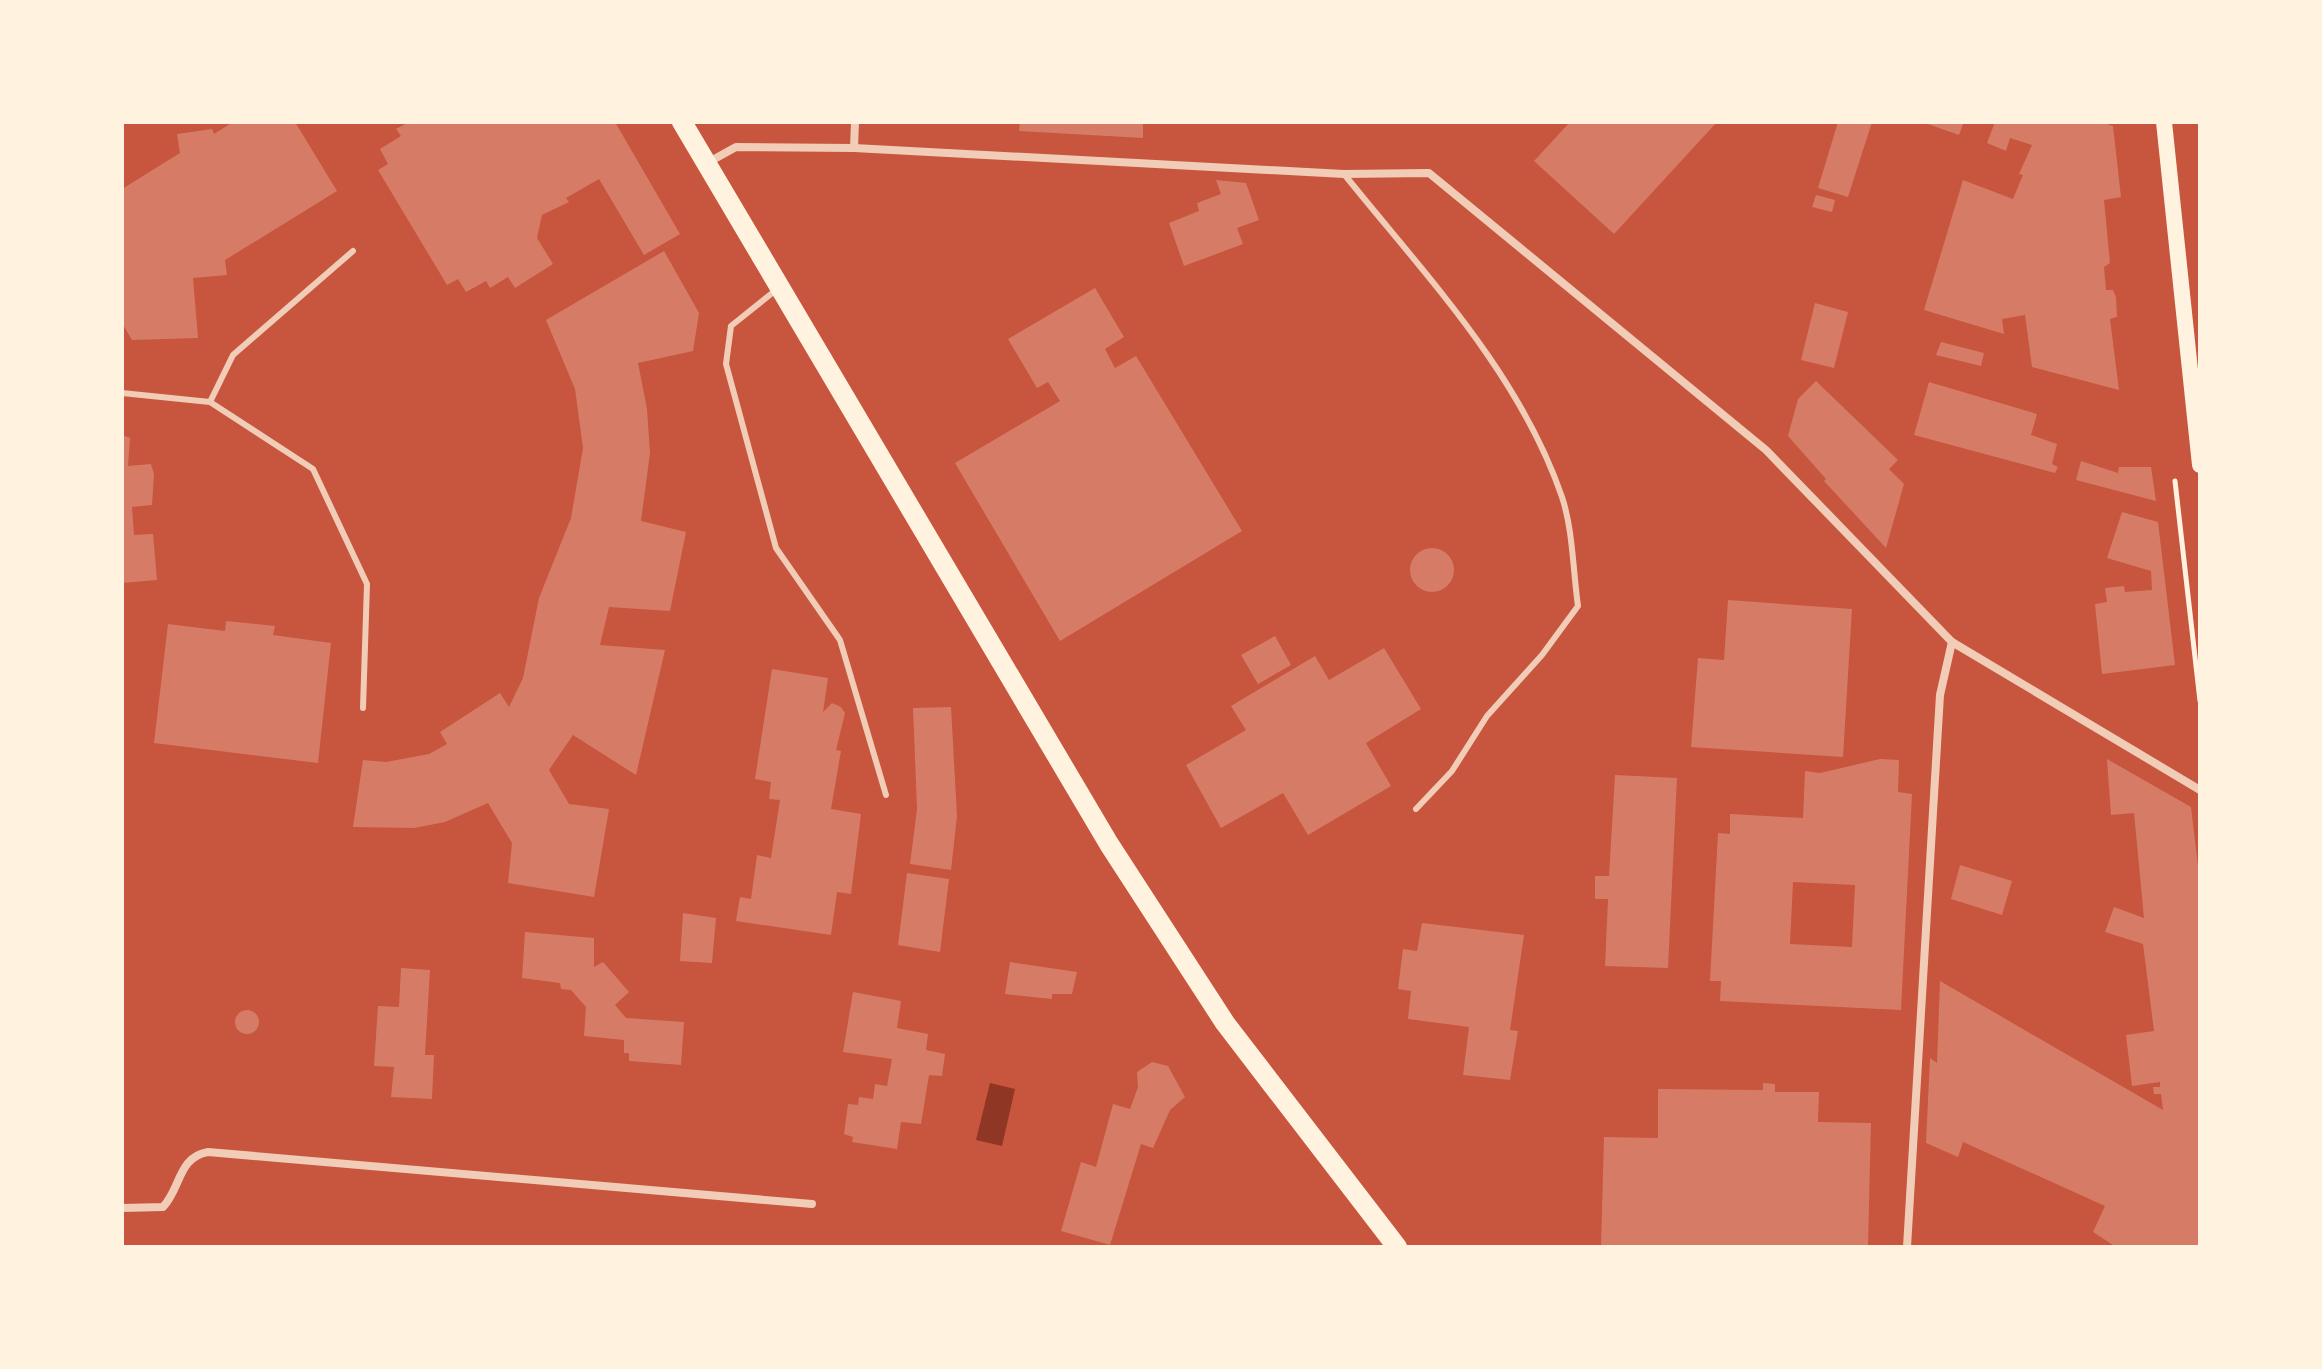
<svg xmlns="http://www.w3.org/2000/svg" width="2322" height="1369" font-family="Ubuntu,sans-serif">
<rect width="100%" height="100%" fill="#c8553d"/>
<polygon fill="#8f3625" points="990,1083 1015,1089 1002,1146 976,1140"/>
<g fill="#d67c66" fill-rule="evenodd">
<polygon points="233,122 295,122 337,191 225,260 227,275 193,278 198,338 132,340 122,323 122,189 180,153 177,134 212,129 214,134"/>
<polygon points="409,122 615,122 680,234 644,255 599,179 566,198 569,202 542,215 537,238 553,264 515,288 508,277 490,288 486,281 466,292 458,279 447,285 378,170 388,164 380,149 401,136 396,129"/>
<polygon points="1020,122 1143,122 1143,138 1019,131"/>
<polygon points="1570,122 1717,122 1614,234 1534,161"/>
<polygon points="1838,122 1872,122 1848,197 1818,188"/>
<polygon points="1922,122 1964,122 1959,135"/>
<polygon points="1995,122 2101,122 2113,126 2121,197 2104,200 2110,263 2104,267 2106,290 2113,290 2116,297 2117,317 2110,319 2119,390 2032,367 2025,315 2002,319 2004,334 1924,310 1963,180 2013,199 2023,175 2019,174 2032,145 2010,138 2006,151 1987,143"/>
<polygon points="1216,180 1246,183 1259,220 1237,228 1243,244 1184,266 1169,223 1199,211 1197,203 1221,194"/>
<polygon points="1816,195 1835,200 1832,212 1812,207"/>
<polygon points="664,251 699,313 693,351 638,363 647,409 650,453 641,521 686,532 670,611 609,607 600,645 665,650 636,775 573,735 549,770 569,804 609,809 594,897 508,883 512,843 488,803 445,822 414,828 353,827 363,760 386,762 429,754 447,744 440,732 500,693 509,707 523,678 539,598 571,518 583,448 575,389 546,320"/>
<polygon points="1095,288 1124,337 1105,349 1115,368 1136,356 1242,531 1060,641 955,463 1060,401 1048,382 1037,388 1008,339"/>
<polygon points="1815,303 1848,312 1834,368 1801,360"/>
<polygon points="1941,342 1984,353 1981,366 1936,355"/>
<polygon points="1816,381 1898,460 1889,469 1904,484 1886,548 1824,481 1826,479 1788,436 1798,399"/>
<polygon points="1929,382 2037,414 2031,435 2057,444 2052,464 2058,467 2055,473 1914,435"/>
<polygon points="122,435 130,438 128,466 151,464 154,474 152,505 132,507 134,535 153,534 157,580 122,583"/>
<polygon points="2081,461 2118,473 2119,467 2151,467 2156,501 2076,480"/>
<polygon points="2122,512 2158,522 2175,665 2102,674 2095,604 2107,602 2105,588 2124,586 2125,592 2152,590 2151,571 2107,558"/>
<circle cx="1432" cy="570" r="22"/>
<polygon points="1728,600 1852,609 1843,757 1691,747 1698,658 1724,660"/>
<polygon points="226,621 275,626 273,635 331,643 318,763 154,743 168,624 225,631"/>
<polygon points="1275,636 1291,665 1258,684 1241,655"/>
<polygon points="1384,648 1421,709 1366,743 1391,786 1308,835 1283,793 1221,828 1186,765 1246,730 1231,706 1315,656 1329,680"/>
<polygon points="772,669 828,678 823,712 832,703 841,707 845,713 836,750 841,751 831,809 861,814 851,894 837,892 831,935 736,921 740,897 751,899 757,855 771,858 780,800 769,799 771,782 755,779"/>
<polygon points="951,707 957,816 951,870 910,864 917,809 913,708"/>
<path d="M1880 759 1899 760 1898 792 1912 794 1901 1010 1720 1001 1721 981H1710L1718 833 1730 834V814L1803 818 1805 771 1820 773ZM1793 882 1855 885 1852 947 1790 944Z"/>
<polygon points="2107,759 2191,807 2200,883 2200,1247 2116,1247 2093,1232 2105,1206 1963,1142 1958,1157 1926,1143 1930,1058 1937,1063 1940,981 2163,1110 2161,1094 2154,1094 2153,1087 2160,1087 2160,1082 2132,1086 2126,1035 2154,1031 2143,944 2105,932 2114,907 2144,918 2134,813 2111,815"/>
<polygon points="1615,775 1677,778 1668,968 1605,966 1608,899 1595,899 1595,876 1609,876"/>
<polygon points="1960,865 2012,881 2002,915 1951,899"/>
<polygon points="907,873 949,879 940,952 898,945"/>
<polygon points="683,913 716,918 712,963 680,961"/>
<polygon points="1422,923 1524,935 1510,1030 1518,1031 1510,1080 1463,1075 1469,1027 1408,1019 1411,991 1398,989 1403,949 1417,951"/>
<polygon points="525,932 594,938 594,967 603,962 629,992 615,1005 626,1018 684,1022 681,1065 629,1061 629,1053 624,1053 624,1040 584,1036 586,1007 571,990 561,989 560,983 522,978"/>
<polygon points="1010,962 1077,972 1072,994 1052,994 1052,999 1005,994"/>
<polygon points="401,968 430,970 425,1055 434,1055 432,1099 391,1097 394,1067 374,1066 378,1006 399,1007"/>
<polygon points="853,992 901,1001 897,1028 928,1034 926,1050 945,1054 942,1076 929,1075 921,1124 901,1122 897,1149 852,1142 853,1137 844,1134 848,1104 858,1105 859,1097 873,1099 875,1084 887,1086 892,1059 843,1052"/>
<circle cx="247" cy="1022" r="12"/>
<polygon points="1152,1062 1168,1066 1185,1097 1170,1110 1153,1148 1141,1144 1110,1245 1061,1231 1081,1162 1096,1167 1113,1104 1130,1109 1138,1087 1137,1072"/>
<polygon points="1763,1083 1775,1084 1775,1092 1819,1092 1818,1122 1871,1123 1868,1247 1601,1247 1604,1137 1658,1138 1658,1089 1763,1090"/>
</g>
<g fill="none" stroke-linecap="round" stroke-linejoin="round">
<polyline stroke="#fff3e0" stroke-width="5" points="2175,481 2200,701"/>
<g stroke="#f1ccb7" stroke-width="6">
<path d="M1344 174C1425 275 1519 372 1562 497 1573 530 1573 571 1578 606L1542 655 1487 716 1452 771 1416 809"/>
<polyline points="776,290 731,326 726,364 776,548 840,640 886,795"/>
<polyline points="122,393 210,402 313,469 367,584 363,708"/>
<polyline points="210,402 233,355 353,251"/>
</g>
<g stroke="#f1ccb7" stroke-width="8">
<polyline points="854,148 855,122"/>
<polyline points="707,163 736,147 854,148 1344,174 1429,173 1766,450 1952,642 2200,790"/>
<path d="M122 1208 163 1207C181 1188 178 1157 208 1152L812 1204"/>
<polyline points="1907,1247 1940,695 1952,642"/>
</g>
<polyline stroke="#fff3e0" stroke-width="16" points="2164,122 2200,465"/>
<polyline stroke="#fff3e0" stroke-width="20" points="682,122 1109,844 1225,1023 1397,1247"/>
</g>
<rect width="2322" height="1369" fill="none" stroke="#fff3e0" stroke-width="248"/>
</svg>
